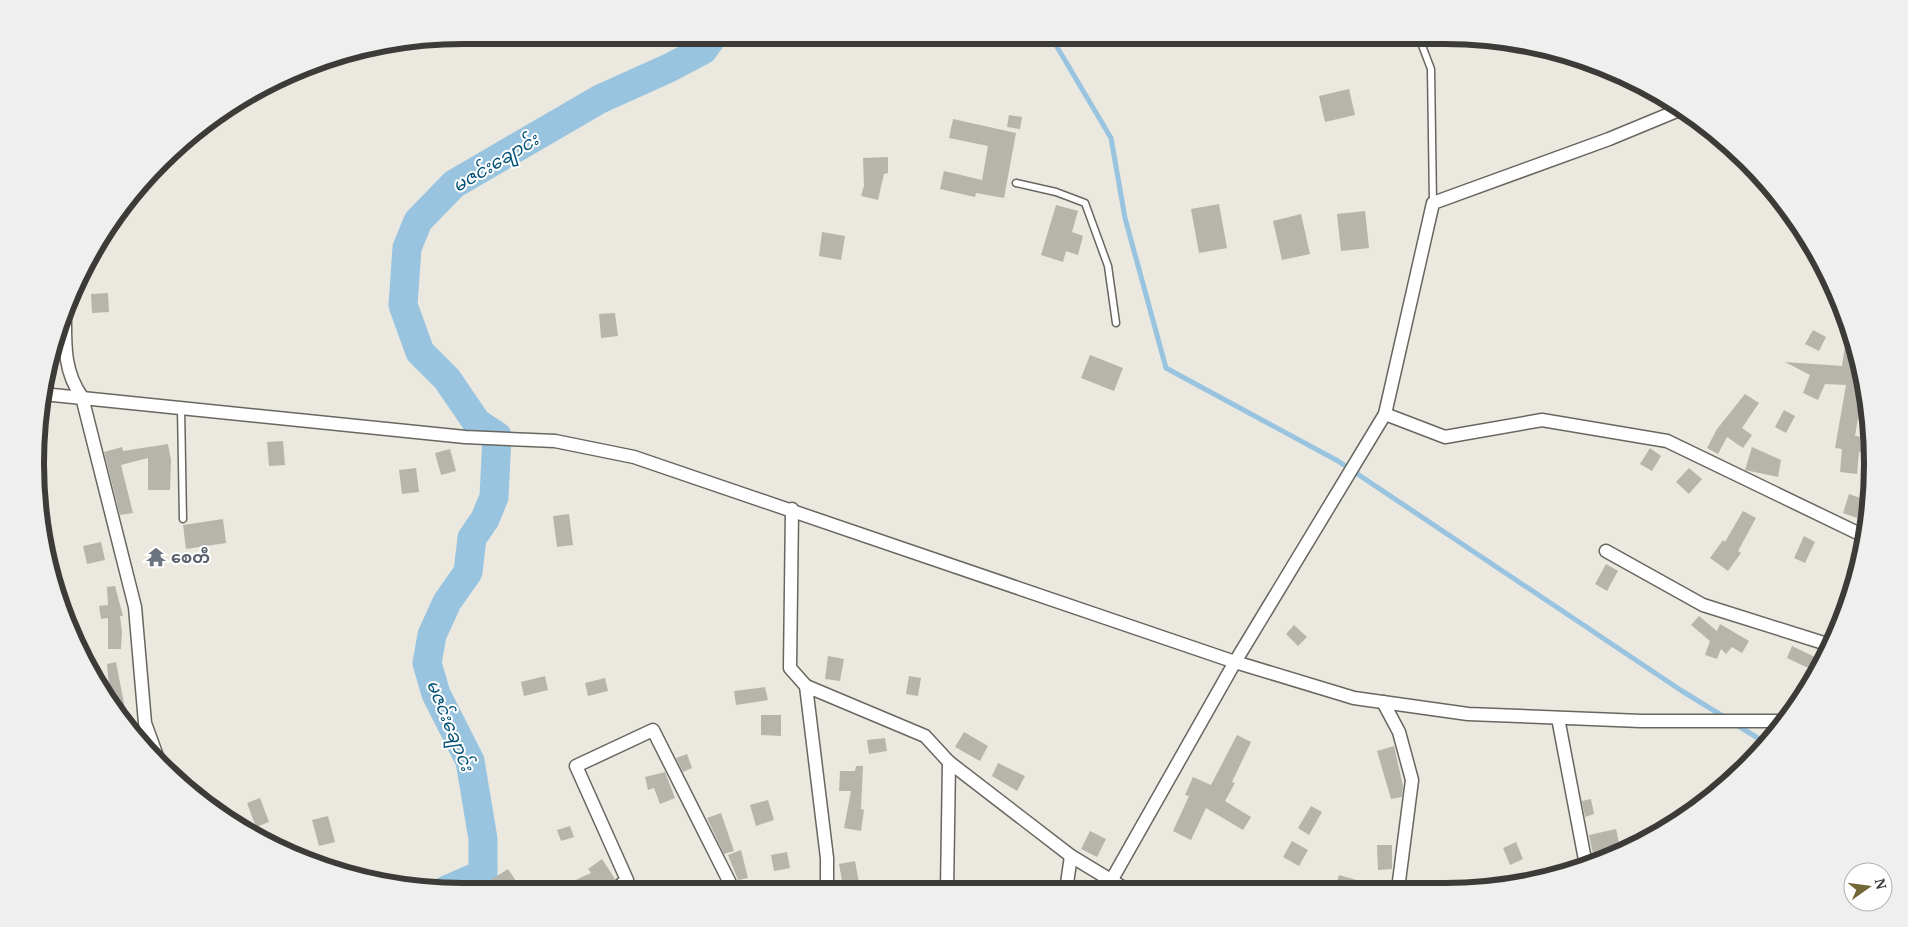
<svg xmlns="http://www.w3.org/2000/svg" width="1908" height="927" font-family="'PT Serif','Noto Sans Myanmar',serif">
<rect width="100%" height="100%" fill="#eae8df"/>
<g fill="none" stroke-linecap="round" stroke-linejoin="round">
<g stroke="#99c4e0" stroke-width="5">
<polyline points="1050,35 1111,138 1125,218 1166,368 1338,461 1682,691 1726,718"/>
<polyline points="1735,724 1766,743"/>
</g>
<polyline stroke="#99c4e0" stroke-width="29" points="446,890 483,874 483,839 470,761 436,694 427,663 432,635 447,602 468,572 472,538 485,519 494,497 497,436 477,423 447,379 420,352 403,305 407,248 418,221 454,184 600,99 669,68 703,50 714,35"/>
</g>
<g fill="#b6b5ac">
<polygon points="1349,89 1355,115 1325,122 1319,96"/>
<polygon points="1009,115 1022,117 1020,129 1007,127"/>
<polygon points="953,119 1016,133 1004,198 976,193 975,197 940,189 944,171 982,180 988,146 949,138"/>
<polygon points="888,157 888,173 884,174 878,200 861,196 864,186 863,158"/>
<polygon points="1219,204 1227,248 1199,253 1191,209"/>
<polygon points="1056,205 1078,211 1072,232 1083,236 1078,255 1066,251 1063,262 1041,255"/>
<polygon points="1365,211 1369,248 1341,251 1337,214"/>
<polygon points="1301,214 1310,254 1282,260 1273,221"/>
<polygon points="822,232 845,236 841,260 819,256"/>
<polygon points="108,293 109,312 92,313 91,294"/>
<polygon points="615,313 618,336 601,338 599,314"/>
<polygon points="1848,325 1865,380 1867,399 1865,413 1859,412 1855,436 1864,437 1863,452 1859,452 1857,474 1840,472 1842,449 1835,448 1846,385 1825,384 1818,400 1803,393 1810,375 1785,362 1842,366"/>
<polygon points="1813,330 1826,337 1819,351 1805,344"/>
<polygon points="1090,355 1123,368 1114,391 1081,378"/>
<polygon points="1745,394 1759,403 1742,428 1752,435 1743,448 1727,437 1718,454 1707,448 1717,429"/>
<polygon points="1784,410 1795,416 1786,433 1775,427"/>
<polygon points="283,441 285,465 269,466 267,442"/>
<polygon points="168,444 171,460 170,490 148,490 148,458 121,465 133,513 120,515 104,452 122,447 123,451"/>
<polygon points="1752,447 1781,460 1778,477 1745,470"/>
<polygon points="1650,448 1661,456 1652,471 1640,464"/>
<polygon points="450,449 456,471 441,475 435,453"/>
<polygon points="416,468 419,492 402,494 399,470"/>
<polygon points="1689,468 1702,479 1689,494 1676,482"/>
<polygon points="1849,494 1863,499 1857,518 1843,513"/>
<polygon points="1743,511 1756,518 1738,551 1741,553 1728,571 1710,558 1723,540 1725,542"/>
<polygon points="569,514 573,545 557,547 553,516"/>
<polygon points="223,519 226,543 186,549 183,525"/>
<polygon points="1804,536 1815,542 1805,563 1794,558"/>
<polygon points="101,542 105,560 87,564 83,546"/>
<polygon points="1606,564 1618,571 1607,591 1595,584"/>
<polygon points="115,586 123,616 120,616 122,632 121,649 108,649 108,618 101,619 99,606 108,605 107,587"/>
<polygon points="1699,616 1717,631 1720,624 1749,641 1742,653 1732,647 1726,654 1721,649 1717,659 1705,655 1710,641 1691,625"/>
<polygon points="1294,625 1307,637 1298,646 1286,634"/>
<polygon points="1792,646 1821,660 1817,669 1806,667 1787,658"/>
<polygon points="828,656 844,659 840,681 825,679"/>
<polygon points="116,662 127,719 110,697 107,664"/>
<polygon points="545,676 548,690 524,696 521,682"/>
<polygon points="909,676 921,678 918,696 906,694"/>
<polygon points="605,678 608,691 588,696 585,683"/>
<polygon points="765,687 768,700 736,705 734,691"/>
<polygon points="761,715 781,715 781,736 761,735"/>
<polygon points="964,732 988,746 980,761 955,747"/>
<polygon points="1237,735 1251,742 1232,782 1235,783 1225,801 1251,817 1243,830 1206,808 1191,840 1173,831 1189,796 1185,795 1193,777 1211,785"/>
<polygon points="885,738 887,751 869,754 867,740"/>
<polygon points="1394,746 1403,786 1402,797 1391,799 1377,751"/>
<polygon points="687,754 692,768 683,772 676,758"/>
<polygon points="998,763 1025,776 1017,791 992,776"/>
<polygon points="856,766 863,766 861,809 864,810 861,831 844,828 851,791 839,791 840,771 855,771"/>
<polygon points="665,772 675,798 660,804 654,788 648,790 645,777"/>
<polygon points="260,798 269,822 256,827 247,803"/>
<polygon points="1591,799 1594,814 1585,817 1582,801"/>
<polygon points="768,800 774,820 756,826 750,805"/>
<polygon points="1311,806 1322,812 1309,835 1298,828"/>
<polygon points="721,813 734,851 724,854 707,818"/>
<polygon points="328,816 335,842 319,846 312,820"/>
<polygon points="570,826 574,837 561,841 557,830"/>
<polygon points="1616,829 1621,852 1609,859 1595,863 1589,835"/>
<polygon points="1090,831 1106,839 1097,857 1081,849"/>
<polygon points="1292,841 1308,850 1299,866 1283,857"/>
<polygon points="1516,842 1523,859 1510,865 1503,848"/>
<polygon points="1377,845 1392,845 1392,869 1378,870"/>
<polygon points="741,850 748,878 738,880 728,855"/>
<polygon points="787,852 790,868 774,871 771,855"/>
<polygon points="602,859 615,879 598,892 550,892 591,873 588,869"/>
<polygon points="855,861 859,883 843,886 839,864"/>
<polygon points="508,869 518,884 507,892 497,892 489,881"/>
<polygon points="1339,875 1374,885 1374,889 1335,889"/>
</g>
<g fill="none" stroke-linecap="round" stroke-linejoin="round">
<defs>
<g id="service">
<polyline points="1418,35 1431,69 1433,203"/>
<polyline points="1016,183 1056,192 1085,203 1108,266 1116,323"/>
<polyline points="181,408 183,519"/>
</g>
<g id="minor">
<path d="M65 310C65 342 63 371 82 397L135 607 145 723 161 767"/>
<polyline points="43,394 465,437 555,441 634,457 1235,662 1354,698 1468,714 1641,721 1786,721"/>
<polyline points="1385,414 1445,437 1542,420 1667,441 1866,537"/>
<polyline points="792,509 790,668 806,686"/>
<polyline points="1606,551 1703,605 1830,645"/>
<polyline points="1383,702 1399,732 1412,780 1398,889"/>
<polyline points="1558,718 1586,865"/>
<polyline points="1111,881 1235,662 1385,414 1433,203 1609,139 1684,108"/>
<polyline points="947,890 949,762"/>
<polyline points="1066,890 1071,856"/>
<polyline points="613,891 627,880 576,766 653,730 734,891"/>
<polyline points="827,891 827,858 806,686 925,736 949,762 1071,856 1127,890"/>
</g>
</defs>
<use href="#service" stroke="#68665f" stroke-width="9"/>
<use href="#minor" stroke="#68665f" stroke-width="15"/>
<use href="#service" stroke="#fff" stroke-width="6"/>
<use href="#minor" stroke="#fff" stroke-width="12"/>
</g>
<defs>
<symbol id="temple-bare" viewBox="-9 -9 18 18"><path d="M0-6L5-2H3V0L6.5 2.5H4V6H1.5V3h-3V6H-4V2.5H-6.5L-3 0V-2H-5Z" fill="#6b7280" stroke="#fff" stroke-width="2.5" paint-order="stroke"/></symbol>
</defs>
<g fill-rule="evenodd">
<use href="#temple-bare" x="142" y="543" width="28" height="28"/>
</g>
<g text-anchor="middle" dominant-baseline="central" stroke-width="4" stroke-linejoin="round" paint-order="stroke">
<g font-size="16" font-weight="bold" fill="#5b616d" stroke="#fff" text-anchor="start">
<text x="171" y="557">စေတီ</text>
</g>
<g font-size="18" font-style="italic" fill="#055378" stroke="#fff">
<text transform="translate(495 162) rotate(-31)">မဇင်းချောင်း</text>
<text transform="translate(451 725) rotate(68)">မဇင်းချောင်း</text>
</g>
</g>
<path d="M0 0H1908V927H0ZM463 44H1445A419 419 0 0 1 1864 463V464A419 419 0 0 1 1445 883H463A419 419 0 0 1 44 464V463A419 419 0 0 1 463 44Z" fill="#efefef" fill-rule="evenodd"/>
<path fill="none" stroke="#3c3b38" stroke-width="6" d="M463 44H1445A419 419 0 0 1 1864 463V464A419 419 0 0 1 1445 883H463A419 419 0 0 1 44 464V463A419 419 0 0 1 463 44Z"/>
<g transform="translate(1868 887) rotate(76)"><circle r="24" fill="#ffffff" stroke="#b1b1af"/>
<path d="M0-4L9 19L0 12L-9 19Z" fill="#726835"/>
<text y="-8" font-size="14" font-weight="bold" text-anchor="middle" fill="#3c3b38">N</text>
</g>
</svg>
